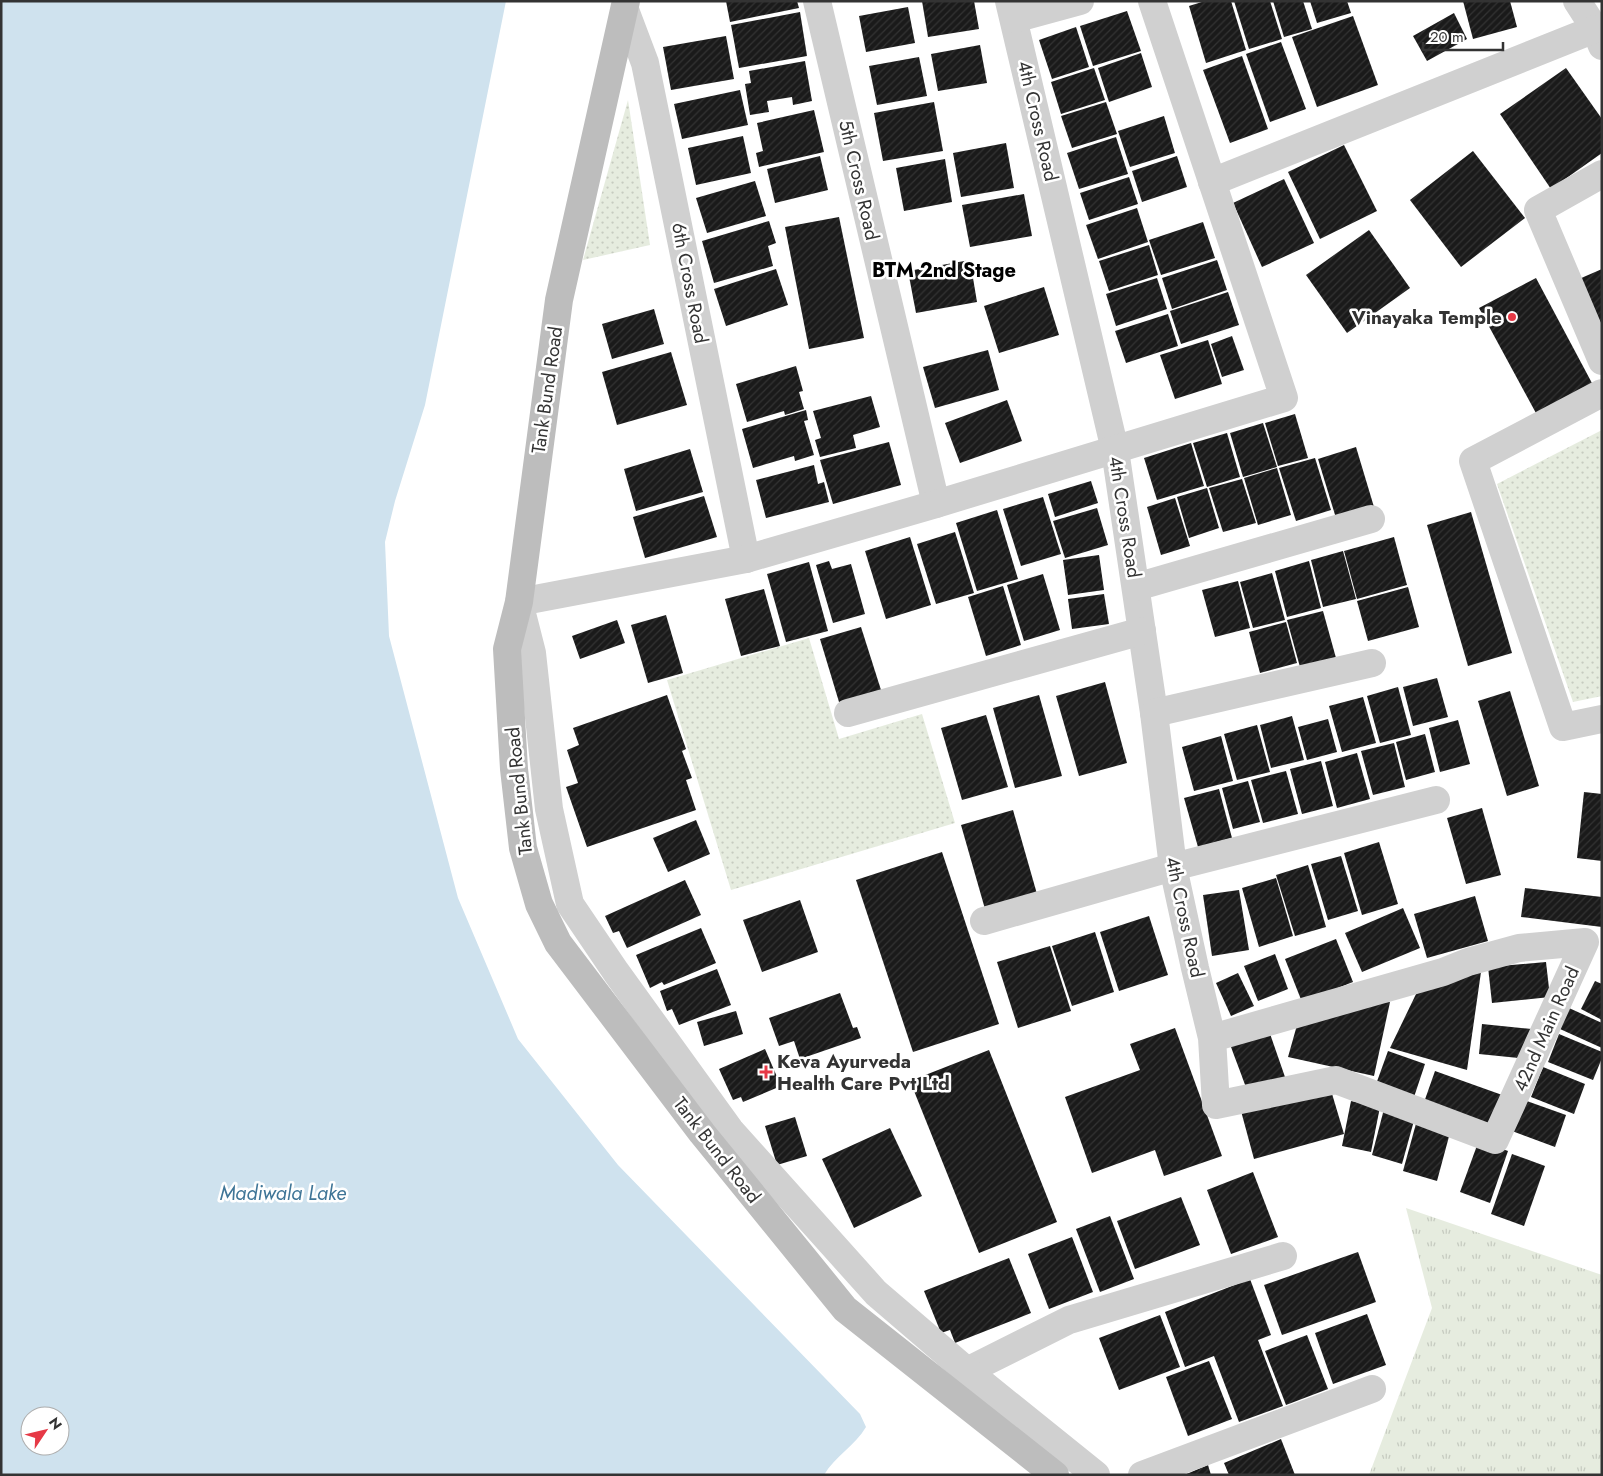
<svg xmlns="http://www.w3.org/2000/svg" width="1603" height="1476" font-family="Jost,sans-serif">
<defs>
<pattern id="grass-tufts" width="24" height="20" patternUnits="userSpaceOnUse" patternTransform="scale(1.25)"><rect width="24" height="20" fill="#e6ecdf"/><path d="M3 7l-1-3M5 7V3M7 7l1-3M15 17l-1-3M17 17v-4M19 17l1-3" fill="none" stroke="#c6cbc0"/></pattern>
<pattern id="park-dots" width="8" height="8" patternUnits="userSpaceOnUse" patternTransform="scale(1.25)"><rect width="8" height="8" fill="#e6ecdf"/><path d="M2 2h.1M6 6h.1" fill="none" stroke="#c6cbc0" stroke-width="1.8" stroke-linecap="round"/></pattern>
<pattern id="building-hatch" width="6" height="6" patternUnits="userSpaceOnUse" patternTransform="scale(1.25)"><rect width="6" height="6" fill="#1a1a1a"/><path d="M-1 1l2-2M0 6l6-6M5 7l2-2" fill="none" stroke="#333"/></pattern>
</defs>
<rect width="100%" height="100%" fill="#fff"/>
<polygon fill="url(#grass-tufts)" points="1406,1208 1602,1275 1602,1475 1369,1475 1432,1308"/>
<g fill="url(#park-dots)">
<polygon points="628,100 650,245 583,260"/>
<polygon points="1602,430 1602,696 1573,702 1497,484"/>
<polygon points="809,638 839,739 922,714 955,823 731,890 667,680"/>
</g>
<path fill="#cfe2ee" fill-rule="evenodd" d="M1 1H506L425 405 395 501 385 542 389 636 458 898 518 1039 618 1165 860 1414 866 1427C855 1446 835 1456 824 1475H1ZM30 1416H60V1446H30Z"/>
<g fill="url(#building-hatch)">
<polygon points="726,1 797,1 799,8 730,22"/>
<polygon points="922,1 974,1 979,29 928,37"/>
<polygon points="1205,1 1231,1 1246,50 1206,63 1189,6"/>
<polygon points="1234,1 1270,1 1282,39 1249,49"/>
<polygon points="1273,1 1303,1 1312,29 1284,37"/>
<polygon points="1310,1 1347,1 1351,13 1317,23"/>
<polygon points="1463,1 1510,1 1517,27 1473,39"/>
<polygon points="908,7 915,43 866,52 859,16"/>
<polygon points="1127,11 1141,51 1093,66 1080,26"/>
<polygon points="800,12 807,56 739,68 731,25"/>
<polygon points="1454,13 1467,39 1427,61 1413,36"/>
<polygon points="1353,16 1378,85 1317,107 1292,37"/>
<polygon points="1076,27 1089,67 1052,79 1039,40"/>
<polygon points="726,36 734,79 671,90 663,47"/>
<polygon points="1281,42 1306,109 1270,122 1246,54"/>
<polygon points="980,45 987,83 938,91 931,54"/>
<polygon points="1141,53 1152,87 1109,102 1098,68"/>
<polygon points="1242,56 1268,129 1230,143 1203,70"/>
<polygon points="919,57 927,96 877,105 869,66"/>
<polygon points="805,61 812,101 793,105 792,97 767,101 769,112 750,115 745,84 751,83 749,71"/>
<polygon points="1094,68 1105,100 1061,114 1051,82"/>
<polygon points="1566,68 1602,119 1602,153 1551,189 1500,114"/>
<polygon points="740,90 748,125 682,139 674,104"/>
<polygon points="934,102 943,151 883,161 874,113"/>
<polygon points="1106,102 1117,134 1072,148 1061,116"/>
<polygon points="814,110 824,152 759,167 756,153 763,151 757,123"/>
<polygon points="1164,116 1175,153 1130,167 1118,131"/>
<polygon points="743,136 751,173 696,185 688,148"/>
<polygon points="1116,137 1128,174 1079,189 1067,153"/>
<polygon points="1006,143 1014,188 961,197 953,153"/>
<polygon points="1344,145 1377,211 1320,239 1288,172"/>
<polygon points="1473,151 1525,218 1461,267 1410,200"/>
<polygon points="820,156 828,190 775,203 767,169"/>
<polygon points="1177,156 1187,187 1142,202 1132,171"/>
<polygon points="945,159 952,202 904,211 896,168"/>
<polygon points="1129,177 1138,204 1089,220 1080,193"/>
<polygon points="1284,179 1314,243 1262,267 1233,203"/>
<polygon points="755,181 766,216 707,233 696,198"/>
<polygon points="1024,194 1032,236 970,247 962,205"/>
<polygon points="1137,208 1148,242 1098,259 1086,225"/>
<polygon points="839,217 864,338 809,349 785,227"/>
<polygon points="769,221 776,243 768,246 773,266 714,283 702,241"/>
<polygon points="1203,222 1215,258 1161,275 1149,240"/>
<polygon points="1369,230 1410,288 1347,333 1306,275"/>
<polygon points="1149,245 1158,275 1109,291 1099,261"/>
<polygon points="970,260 977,302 916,313 908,271"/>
<polygon points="1217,260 1227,290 1172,309 1162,278"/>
<polygon points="776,269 788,305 726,326 714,289"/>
<polygon points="1602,269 1602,330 1579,279"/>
<polygon points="1157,278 1167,309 1116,326 1106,294"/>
<polygon points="1536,278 1593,385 1537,415 1479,308"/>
<polygon points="1044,287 1059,335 999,353 984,306"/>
<polygon points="1228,292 1239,325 1181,344 1170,311"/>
<polygon points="654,309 664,344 612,359 602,324"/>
<polygon points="1168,314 1178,346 1126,363 1115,331"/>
<polygon points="1232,336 1244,370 1222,377 1211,344"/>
<polygon points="1208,340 1222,384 1175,399 1160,355"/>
<polygon points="988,350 999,390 935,408 923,367"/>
<polygon points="671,352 687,405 617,425 602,372"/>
<polygon points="796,366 803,391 799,392 804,409 785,415 784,411 747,422 736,384"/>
<polygon points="871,396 880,427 853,435 856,448 820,457 815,440 821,438 813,411"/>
<polygon points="1007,400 1022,441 960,463 945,423"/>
<polygon points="806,410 808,420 804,421 814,455 795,461 794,456 753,468 742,429"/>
<polygon points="1295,414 1308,458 1278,466 1265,423"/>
<polygon points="1263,423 1277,467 1243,477 1230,433"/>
<polygon points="1227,433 1240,477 1207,487 1193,443"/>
<polygon points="889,442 901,485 833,504 820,460"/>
<polygon points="1191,443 1204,486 1157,500 1144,458"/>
<polygon points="1356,447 1374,507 1336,518 1318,459"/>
<polygon points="690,449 703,492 636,511 624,469"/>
<polygon points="1315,458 1331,510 1296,521 1279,468"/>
<polygon points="814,465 818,484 824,482 829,502 766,518 756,480"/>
<polygon points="1277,468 1291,515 1258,525 1244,478"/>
<polygon points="1242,479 1256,523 1223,532 1209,488"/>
<polygon points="1091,481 1098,503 1055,517 1048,494"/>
<polygon points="1207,488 1219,528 1189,538 1177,497"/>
<polygon points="704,496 717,537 645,558 633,517"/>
<polygon points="1043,497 1061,554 1021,566 1003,509"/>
<polygon points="1175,498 1190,546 1161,555 1147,507"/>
<polygon points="1097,508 1108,545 1065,558 1053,521"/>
<polygon points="997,510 1018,579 977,591 956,523"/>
<polygon points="1471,512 1512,653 1468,666 1427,525"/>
<polygon points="955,532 974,593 936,604 917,544"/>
<polygon points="910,537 931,605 886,619 865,551"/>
<polygon points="1394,537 1407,585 1357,599 1344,551"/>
<polygon points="1343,551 1356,599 1323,607 1311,560"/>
<polygon points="1099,555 1104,590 1068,595 1063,560"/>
<polygon points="829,561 832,569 851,564 865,614 833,623 816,565"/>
<polygon points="1309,561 1321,608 1287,617 1275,571"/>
<polygon points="809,562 828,631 786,642 767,574"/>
<polygon points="1272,573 1285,620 1253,628 1240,582"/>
<polygon points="1043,574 1060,630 1024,641 1007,585"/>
<polygon points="1238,581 1250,628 1215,637 1202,590"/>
<polygon points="1003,586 1021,645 986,656 968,597"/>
<polygon points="1408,587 1419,627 1368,641 1357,601"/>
<polygon points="764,589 780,646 741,656 725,599"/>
<polygon points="1104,594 1109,624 1072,629 1068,599"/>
<polygon points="1323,611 1336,658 1300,667 1287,620"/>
<polygon points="666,615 683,673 648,683 631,625"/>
<polygon points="617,620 625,643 580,659 572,636"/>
<polygon points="1286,622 1297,663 1260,673 1249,632"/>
<polygon points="861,627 881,690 839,702 820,639"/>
<polygon points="1437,678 1448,717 1413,726 1403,687"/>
<polygon points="1105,682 1127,763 1079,776 1056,696"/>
<polygon points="1398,687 1411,735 1380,743 1367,696"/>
<polygon points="1510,691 1539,786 1507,796 1478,701"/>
<polygon points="667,695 686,749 682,751 692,778 686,780 696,810 587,847 566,787 578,783 567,750 579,745 573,728"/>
<polygon points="1039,695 1062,776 1015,788 993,708"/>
<polygon points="1363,697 1376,743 1342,752 1329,706"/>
<polygon points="986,715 1008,787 962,800 941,728"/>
<polygon points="1292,716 1304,760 1271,768 1260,725"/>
<polygon points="1328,719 1337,752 1307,760 1298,727"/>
<polygon points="1458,720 1470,764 1440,772 1429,728"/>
<polygon points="1257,725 1270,772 1237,780 1224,734"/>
<polygon points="1425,734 1435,772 1406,780 1396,742"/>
<polygon points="1221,736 1233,781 1194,791 1182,747"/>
<polygon points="1394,743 1405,787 1373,795 1361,751"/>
<polygon points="1357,753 1370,799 1337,808 1325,762"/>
<polygon points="1321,761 1333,806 1302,814 1290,769"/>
<polygon points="1286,771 1298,814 1263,823 1251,780"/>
<polygon points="1248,781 1260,822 1233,829 1222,788"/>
<polygon points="1219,789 1232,838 1198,847 1184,798"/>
<polygon points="1584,792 1602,794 1602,861 1577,858"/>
<polygon points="1482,808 1501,875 1466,884 1447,818"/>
<polygon points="1013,810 1037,894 985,909 961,825"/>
<polygon points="696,820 710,854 668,872 653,838"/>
<polygon points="1379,842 1398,904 1362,915 1344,853"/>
<polygon points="942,852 999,1024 913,1052 856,880"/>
<polygon points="1341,856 1358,911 1328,920 1311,864"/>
<polygon points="1308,865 1326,927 1295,936 1276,875"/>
<polygon points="1276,878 1293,936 1259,947 1242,888"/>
<polygon points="685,880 701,915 627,948 619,931 613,933 605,916"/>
<polygon points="1525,888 1602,897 1602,927 1521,917"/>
<polygon points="1239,890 1249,950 1212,956 1203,895"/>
<polygon points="1475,896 1488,941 1427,958 1414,914"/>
<polygon points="800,900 818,952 762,972 743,920"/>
<polygon points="1403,908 1420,948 1362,972 1345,933"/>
<polygon points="1149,916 1168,975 1119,991 1100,932"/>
<polygon points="701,928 716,963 664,985 662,982 650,988 636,955"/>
<polygon points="1095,932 1114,992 1072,1006 1052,946"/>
<polygon points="1336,939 1353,982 1302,1002 1285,959"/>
<polygon points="1050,946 1071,1011 1018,1028 997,962"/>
<polygon points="1275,954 1288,989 1258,1001 1244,966"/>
<polygon points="1546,962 1550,997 1492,1003 1488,967"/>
<polygon points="717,969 731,1005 679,1025 672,1009 667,1011 660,991"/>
<polygon points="1481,972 1467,1070 1390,1048 1417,992"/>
<polygon points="1238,973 1254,1006 1231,1016 1216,983"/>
<polygon points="1595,981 1602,984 1602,1020 1581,1009"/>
<polygon points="840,993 853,1028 857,1027 861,1038 800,1059 794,1041 779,1046 769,1018"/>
<polygon points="1390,1002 1374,1076 1288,1057 1297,1025 1375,1003"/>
<polygon points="1569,1008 1602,1023 1602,1048 1560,1029"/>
<polygon points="736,1011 743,1034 704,1046 697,1022"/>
<polygon points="1482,1024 1532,1029 1529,1059 1479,1054"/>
<polygon points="1267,1025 1285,1077 1247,1090 1228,1039"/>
<polygon points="1175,1028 1222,1156 1164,1176 1155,1150 1092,1173 1065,1097 1140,1070 1130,1044"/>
<polygon points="1559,1034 1602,1052 1602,1058 1593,1080 1548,1062"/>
<polygon points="765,1049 781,1086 743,1102 741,1097 733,1100 719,1069"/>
<polygon points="989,1050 1057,1222 979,1253 910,1081"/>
<polygon points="1388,1051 1425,1064 1413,1100 1375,1087"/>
<polygon points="1543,1067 1585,1084 1574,1114 1531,1097"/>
<polygon points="1435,1071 1505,1096 1492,1133 1422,1108"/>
<polygon points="1330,1087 1344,1134 1254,1159 1241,1111"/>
<polygon points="1524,1100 1566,1115 1555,1147 1512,1131"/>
<polygon points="1351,1101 1380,1107 1371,1152 1342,1146"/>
<polygon points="1384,1109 1415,1117 1402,1164 1372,1155"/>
<polygon points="795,1117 807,1156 777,1165 765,1126"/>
<polygon points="1417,1120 1451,1129 1437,1181 1403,1171"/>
<polygon points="890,1128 922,1196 854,1228 822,1159"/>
<polygon points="1479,1140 1508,1151 1490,1203 1460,1192"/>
<polygon points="1512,1154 1545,1166 1524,1226 1491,1214"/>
<polygon points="1253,1172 1278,1237 1231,1254 1207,1190"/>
<polygon points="1181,1197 1200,1245 1135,1269 1117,1221"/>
<polygon points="1110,1216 1134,1279 1100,1292 1076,1229"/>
<polygon points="1072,1237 1093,1292 1049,1309 1028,1254"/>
<polygon points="1358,1252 1376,1302 1282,1335 1264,1285"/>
<polygon points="1009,1258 1031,1313 955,1343 950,1330 941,1333 924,1291"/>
<polygon points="1250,1279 1271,1335 1258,1340 1283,1406 1239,1422 1214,1356 1185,1367 1165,1312"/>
<polygon points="1367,1314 1386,1365 1333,1384 1315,1333"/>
<polygon points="1160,1315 1180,1367 1119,1390 1099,1338"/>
<polygon points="1307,1335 1328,1389 1286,1405 1265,1351"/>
<polygon points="1209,1361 1232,1419 1188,1436 1166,1377"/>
<polygon points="1281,1439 1295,1475 1229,1475 1224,1463"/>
<polygon points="1208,1465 1211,1475 1184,1475"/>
</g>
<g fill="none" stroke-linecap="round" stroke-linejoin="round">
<g stroke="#d0d0d0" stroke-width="28">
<polyline points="817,1 936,504"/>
<polyline points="1009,1 1115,450 1154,713 1173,867 1195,968 1212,1038 1216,1105 1336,1080 1495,1140 1585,942 1519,948 1468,962 1443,972 1212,1038"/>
<polyline points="1577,1 1595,29 1602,46"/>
<polyline points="625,10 645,63 746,559"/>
<polyline points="1014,19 1080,1"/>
<polyline points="1602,174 1538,210 1602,361"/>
<polyline points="1212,182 1595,29"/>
<polyline points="1602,393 1473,461 1563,727 1602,719"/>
<polyline points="1136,587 1371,519"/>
<polyline points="848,713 1142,631"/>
<polyline points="1154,713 1372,663"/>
<polyline points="984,921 1173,867 1436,800"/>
<polyline points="967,1371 1069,1320 1283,1256"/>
<polyline points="1096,1475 967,1371 876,1293 730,1130 616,972 570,904 549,809 532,653 519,602 746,559 936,504 1284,398 1152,1"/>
<polyline points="1142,1475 1372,1389"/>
</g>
<polyline stroke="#bdbdbd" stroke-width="28" points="626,1 559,300 519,602 507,649 514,769 523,848 539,904 558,943 702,1133 845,1309 1055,1475"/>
</g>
<g fill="#e63946" stroke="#fff" stroke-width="2">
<circle cx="1512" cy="317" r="5"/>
<path d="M763.5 1064.5h5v5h5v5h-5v5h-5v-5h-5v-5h5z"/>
</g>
<g text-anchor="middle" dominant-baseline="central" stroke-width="5" stroke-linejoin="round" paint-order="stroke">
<g font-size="19" fill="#333" stroke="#fff">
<text transform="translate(1038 121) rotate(77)">4th Cross Road</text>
<text transform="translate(859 180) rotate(77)">5th Cross Road</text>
<text transform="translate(690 283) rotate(79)">6th Cross Road</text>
<text transform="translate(547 390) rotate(-82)">Tank Bund Road</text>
<text transform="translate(1125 517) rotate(81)">4th Cross Road</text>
<text transform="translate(519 791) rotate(-96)">Tank Bund Road</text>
<text transform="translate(1185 917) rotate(78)">4th Cross Road</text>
<text transform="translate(1546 1029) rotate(-66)">42nd Main Road</text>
<text transform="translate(717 1150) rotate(52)">Tank Bund Road</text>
</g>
<g font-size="19" font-weight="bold" fill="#333" stroke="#fff" text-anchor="end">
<text x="1502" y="317">Vinayaka Temple</text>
<text x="777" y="1061" text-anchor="start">Keva Ayurveda<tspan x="777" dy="22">Health Care Pvt Ltd</tspan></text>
</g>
<g font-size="20" font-weight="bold" fill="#000" stroke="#fff">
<text x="944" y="270">BTM 2nd Stage</text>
</g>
<g font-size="20" font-style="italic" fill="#3f7597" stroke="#fff">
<text x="283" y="1193">Madiwala Lake</text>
</g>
</g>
<rect width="1603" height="1476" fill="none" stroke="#333333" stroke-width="5"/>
<g transform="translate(45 1431) rotate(55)"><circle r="24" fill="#ffffff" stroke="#adadad"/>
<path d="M0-4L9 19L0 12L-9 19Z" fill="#e63946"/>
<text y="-8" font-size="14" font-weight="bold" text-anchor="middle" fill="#333333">N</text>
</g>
<path d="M1423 42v8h80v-8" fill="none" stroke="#333333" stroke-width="2.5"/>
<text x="1430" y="42" font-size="15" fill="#333333" stroke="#ffffff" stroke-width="4" paint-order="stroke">20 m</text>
</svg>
